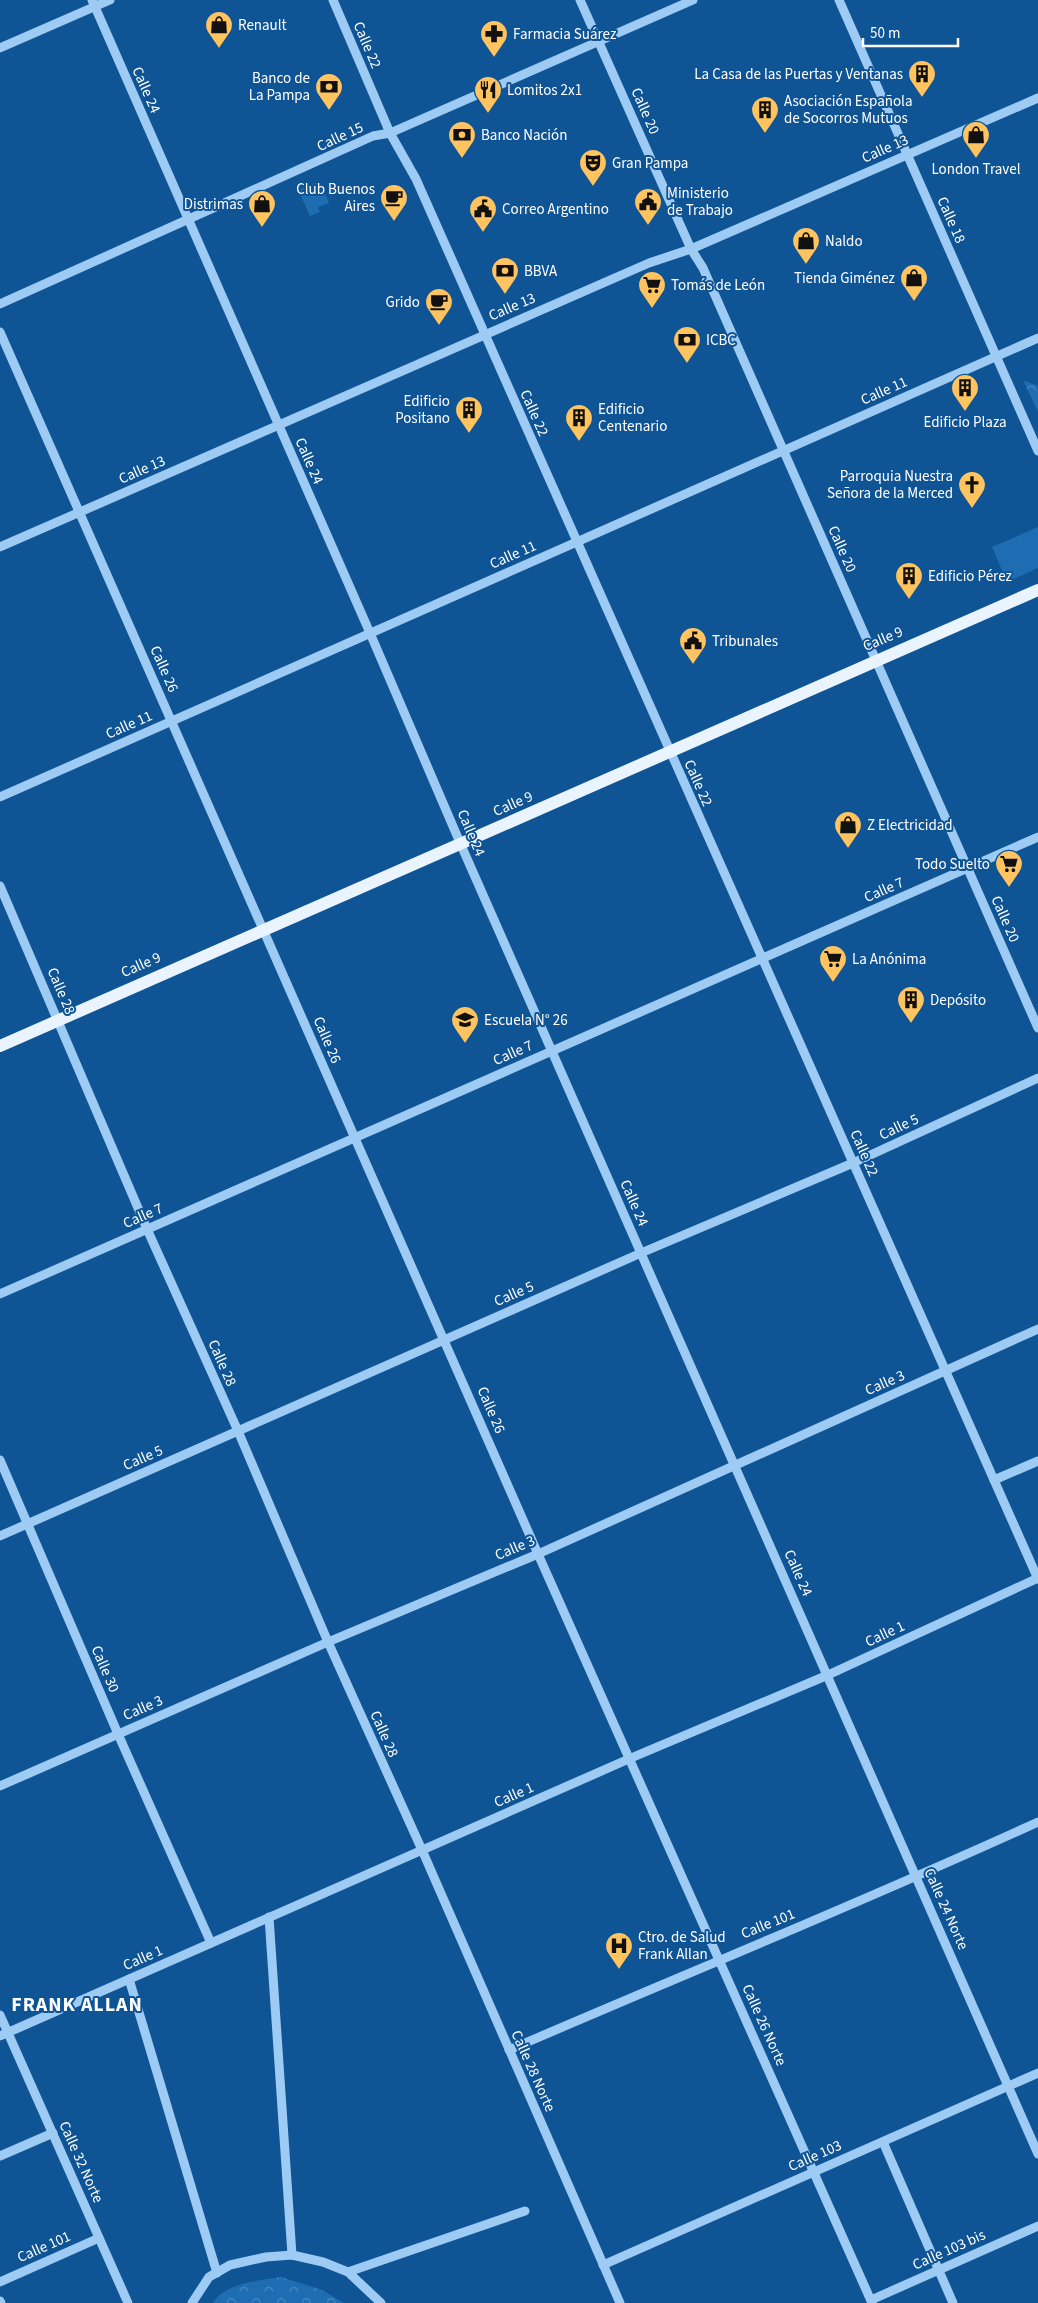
<svg xmlns="http://www.w3.org/2000/svg" width="1038" height="2303" font-family="'Source Sans 3',sans-serif">
<defs>
<pattern id="forest-crowns" width="20" height="18" patternUnits="userSpaceOnUse" patternTransform="scale(1.25)"><rect width="20" height="18" fill="#1e6db2"/><path d="M2 6a3 3 0 1 1 6 0M12 15a3 3 0 1 1 6 0" fill="none" stroke="#4b8ac1"/></pattern>
</defs>
<rect width="100%" height="100%" fill="#0f5495"/>
<g fill="url(#forest-crowns)">
<polygon points="1023,380 1038,386 1038,412"/>
<path d="M281 2277 322 2290 344 2303H213C226 2282 259 2281 281 2277Z"/>
</g>
<g fill="#1e6db2">
<polygon points="320,181 329,203 318,207 320,212 310,216 298,190"/>
<polygon points="1038,527 1038,568 1007,582 992,547"/>
</g>
<g fill="none" stroke-linecap="round" stroke-linejoin="round">
<g stroke="#9dcbf4" stroke-width="9">
<polyline points="92,0 370,633 461,845 1038,2154"/>
<polyline points="333,0 390,133 416,179 1038,1579"/>
<polyline points="580,0 691,249 703,268 1038,1028"/>
<polyline points="839,0 1038,451"/>
<polyline points="0,48 110,0"/>
<polyline points="0,304 373,136 390,133 693,0"/>
<polyline points="0,332 538,1554 872,2303"/>
<polyline points="0,547 649,263 691,249 1038,98"/>
<polyline points="0,797 1038,338"/>
<polyline points="0,886 147,1229 238,1431 328,1642 422,1850 620,2303"/>
<polyline points="0,1294 1038,837"/>
<polyline points="0,1460 118,1734 211,1943"/>
<polyline points="994,1480 1038,1461"/>
<polyline points="0,1536 641,1253 853,1163 1038,1078"/>
<polyline points="0,1786 328,1642 538,1554 1038,1329"/>
<polyline points="269,1917 292,2255"/>
<polyline points="129,1979 217,2273"/>
<polyline points="0,2015 128,2303"/>
<polyline points="0,2036 631,1758 828,1675 1038,1578"/>
<path d="M509 2050C685 1974 863 1902 1038 1822"/>
<polyline points="883,2142 953,2303"/>
<polyline points="0,2156 53,2133"/>
<polyline points="603,2265 1038,2073"/>
<polyline points="348,2272 525,2211"/>
<polyline points="0,2282 99,2238"/>
<polyline points="871,2300 1038,2226"/>
<polyline points="0,2301 1,2303"/>
<polyline points="192,2303 209,2277 230,2265 266,2257 292,2255 323,2262 348,2272 381,2303"/>
</g>
<polyline stroke="#eaf4ff" stroke-width="12" points="0,1046 1038,590"/>
</g>
<defs>
<symbol id="shop-pin" viewBox="-11 -11 22 30"><path d="M0 17L-7.5 6A9.5 9.5 0 1 1 7.5 6Z" fill="#ffc460" stroke="#0f5495"/><path d="M-5-2.5h2.3a2.7 3.5 0 0 1 5.4 0H5L5.5 6h-11ZM-1.5-2.5h3a1.5 2.3 0 0 0-3 0Z" fill="#111"/></symbol>
<symbol id="pharmacy-pin" viewBox="-11 -11 22 30"><path d="M0 17L-7.5 6A9.5 9.5 0 1 1 7.5 6Z" fill="#ffc460" stroke="#0f5495"/><path d="M-2-6h4v4h4v4h-4v4h-4v-4h-4v-4h4Z" fill="#111"/></symbol>
<symbol id="building-pin" viewBox="-11 -11 22 30"><path d="M0 17L-7.5 6A9.5 9.5 0 1 1 7.5 6Z" fill="#ffc460" stroke="#0f5495"/><path d="M-4-6H4V6H1V3H-1V6H-4ZM-2.5-4.3h1.7v1.8h-1.7ZM.8-4.3h1.7v1.8H.8ZM-2.5-1h1.7V.8h-1.7ZM.8-1h1.7V.8H.8Z" fill="#111"/></symbol>
<symbol id="bank-pin" viewBox="-11 -11 22 30"><path d="M0 17L-7.5 6A9.5 9.5 0 1 1 7.5 6Z" fill="#ffc460" stroke="#0f5495"/><path d="M-6-4H6V4H-6ZM0-2.3a2.3 2.3 0 1 0 0 4.6a2.3 2.3 0 1 0 0-4.6Z" fill="#111"/></symbol>
<symbol id="restaurant-pin" viewBox="-11 -11 22 30"><path d="M0 17L-7.5 6A9.5 9.5 0 1 1 7.5 6Z" fill="#ffc460" stroke="#0f5495"/><path d="M-5-6h1v4h1v-4h1v4h1v-4h1v5L-1.5 .5V6h-2V.5L-5-1ZM5-6V6H3V1.5H1.5Q1.5-4 5-6Z" fill="#111"/></symbol>
<symbol id="theatre-pin" viewBox="-11 -11 22 30"><path d="M0 17L-7.5 6A9.5 9.5 0 1 1 7.5 6Z" fill="#ffc460" stroke="#0f5495"/><path d="M-5-5.5Q0-4 5-5.5V0Q5 5 0 6Q-5 5-5 0ZM-3.3-2.5H-1v1.5H-3.3ZM1-2.5H3.3v1.5H1ZM-2.8 1Q0 5.5 2.8 1Z" fill="#111"/></symbol>
<symbol id="cafe-pin" viewBox="-11 -11 22 30"><path d="M0 17L-7.5 6A9.5 9.5 0 1 1 7.5 6Z" fill="#ffc460" stroke="#0f5495"/><path d="M-5.5-4.5H6V0H3Q3 3.5 0 3.5H-2.5Q-5.5 3.5-5.5 0ZM3-3.2v2h1.7v-2ZM-6 4.5H4V6H-6Z" fill="#111"/></symbol>
<symbol id="civic-pin" viewBox="-11 -11 22 30"><path d="M0 17L-7.5 6A9.5 9.5 0 1 1 7.5 6Z" fill="#ffc460" stroke="#0f5495"/><path d="M-.6-6.5H3V-4.5H.6V-3L4-1V1h2V6H-6V1h2V-1L-.6-3ZM-1.2 2.5V6h2.4V2.5Z" fill="#111"/></symbol>
<symbol id="supermarket-pin" viewBox="-11 -11 22 30"><path d="M0 17L-7.5 6A9.5 9.5 0 1 1 7.5 6Z" fill="#ffc460" stroke="#0f5495"/><path d="M-6-5.5h2.5l.6 2H6L4.5 2H-2.5L-4.4-4H-6ZM-1.5 3.2a1.3 1.3 0 1 0 .1 0ZM3 3.2a1.3 1.3 0 1 0 .1 0Z" fill="#111"/></symbol>
<symbol id="church-pin" viewBox="-11 -11 22 30"><path d="M0 17L-7.5 6A9.5 9.5 0 1 1 7.5 6Z" fill="#ffc460" stroke="#0f5495"/><path d="M-1.2-6h2.4v3.5h3.3v2.4h-3.3V6h-2.4V-.1h-3.3v-2.4h3.3Z" fill="#111"/></symbol>
<symbol id="school-pin" viewBox="-11 -11 22 30"><path d="M0 17L-7.5 6A9.5 9.5 0 1 1 7.5 6Z" fill="#ffc460" stroke="#0f5495"/><path d="M0-5L7-2L0 1L-7-2ZM-4 1L0 2.5L4 1V4Q0 6-4 4Z" fill="#111"/></symbol>
<symbol id="hospital-pin" viewBox="-11 -11 22 30"><path d="M0 17L-7.5 6A9.5 9.5 0 1 1 7.5 6Z" fill="#ffc460" stroke="#0f5495"/><path d="M-5-5h3v3.5h4V-5h3V5h-3V1.5h-4V5h-3Z" fill="#111"/></symbol>
</defs>
<g fill-rule="evenodd">
<use href="#shop-pin" x="203" y="9" width="32" height="43"/>
<use href="#pharmacy-pin" x="478" y="18" width="32" height="43"/>
<use href="#building-pin" x="906" y="58" width="32" height="43"/>
<use href="#bank-pin" x="313" y="71" width="32" height="43"/>
<use href="#restaurant-pin" x="472" y="74" width="32" height="43"/>
<use href="#building-pin" x="749" y="94" width="32" height="43"/>
<use href="#bank-pin" x="446" y="119" width="32" height="43"/>
<use href="#shop-pin" x="960" y="119" width="32" height="43"/>
<use href="#theatre-pin" x="577" y="147" width="32" height="43"/>
<use href="#cafe-pin" x="378" y="182" width="32" height="43"/>
<use href="#civic-pin" x="632" y="186" width="32" height="43"/>
<use href="#shop-pin" x="246" y="188" width="32" height="43"/>
<use href="#civic-pin" x="467" y="193" width="32" height="43"/>
<use href="#shop-pin" x="790" y="225" width="32" height="43"/>
<use href="#bank-pin" x="489" y="255" width="32" height="43"/>
<use href="#shop-pin" x="898" y="262" width="32" height="43"/>
<use href="#supermarket-pin" x="636" y="269" width="32" height="43"/>
<use href="#cafe-pin" x="423" y="286" width="32" height="43"/>
<use href="#bank-pin" x="671" y="324" width="32" height="43"/>
<use href="#building-pin" x="949" y="372" width="32" height="43"/>
<use href="#building-pin" x="453" y="394" width="32" height="43"/>
<use href="#building-pin" x="563" y="402" width="32" height="43"/>
<use href="#church-pin" x="956" y="469" width="32" height="43"/>
<use href="#building-pin" x="893" y="560" width="32" height="43"/>
<use href="#civic-pin" x="677" y="625" width="32" height="43"/>
<use href="#shop-pin" x="832" y="809" width="32" height="43"/>
<use href="#supermarket-pin" x="993" y="848" width="32" height="43"/>
<use href="#supermarket-pin" x="817" y="943" width="32" height="43"/>
<use href="#building-pin" x="895" y="984" width="32" height="43"/>
<use href="#school-pin" x="449" y="1004" width="32" height="43"/>
<use href="#hospital-pin" x="603" y="1930" width="32" height="43"/>
</g>
<g text-anchor="middle" dominant-baseline="central" stroke-width="4" stroke-linejoin="round" paint-order="stroke">
<g font-size="15" fill="#fff" stroke="#0f5495" text-anchor="start">
<text x="238" y="25">Renault</text>
<text x="513" y="34">Farmacia Suárez</text>
<text x="903" y="74" text-anchor="end">La Casa de las Puertas y Ventanas</text>
<text x="310" y="78" text-anchor="end">Banco de<tspan x="310" dy="17">La Pampa</tspan></text>
<text x="507" y="90">Lomitos 2x1</text>
<text x="784" y="101">Asociación Española<tspan x="784" dy="17">de Socorros Mutuos</tspan></text>
<text x="481" y="135">Banco Nación</text>
<text x="612" y="163">Gran Pampa</text>
<text x="976" y="169" text-anchor="middle">London Travel</text>
<text x="375" y="189" text-anchor="end">Club Buenos<tspan x="375" dy="17">Aires</tspan></text>
<text x="667" y="193">Ministerio<tspan x="667" dy="17">de Trabajo</tspan></text>
<text x="243" y="204" text-anchor="end">Distrimas</text>
<text x="502" y="209">Correo Argentino</text>
<text x="825" y="241">Naldo</text>
<text x="524" y="271">BBVA</text>
<text x="895" y="278" text-anchor="end">Tienda Giménez</text>
<text x="671" y="285">Tomás de León</text>
<text x="420" y="302" text-anchor="end">Grido</text>
<text x="706" y="340">ICBC</text>
<text x="450" y="401" text-anchor="end">Edificio<tspan x="450" dy="17">Positano</tspan></text>
<text x="598" y="409">Edificio<tspan x="598" dy="17">Centenario</tspan></text>
<text x="965" y="422" text-anchor="middle">Edificio Plaza</text>
<text x="953" y="476" text-anchor="end">Parroquia Nuestra<tspan x="953" dy="17">Señora de la Merced</tspan></text>
<text x="928" y="576">Edificio Pérez</text>
<text x="712" y="641">Tribunales</text>
<text x="867" y="825">Z Electricidad</text>
<text x="990" y="864" text-anchor="end">Todo Suelto</text>
<text x="852" y="959">La Anónima</text>
<text x="930" y="1000">Depósito</text>
<text x="484" y="1020">Escuela N° 26</text>
<text x="638" y="1937">Ctro. de Salud<tspan x="638" dy="17">Frank Allan</tspan></text>
</g>
<g font-size="15" fill="#fff" stroke="#0f5495">
<text transform="translate(367 45) rotate(67)">Calle 22</text>
<text transform="translate(146 90) rotate(66)">Calle 24</text>
<text transform="translate(645 111) rotate(66)">Calle 20</text>
<text transform="translate(340 137) rotate(-25)">Calle 15</text>
<text transform="translate(885 149) rotate(-24)">Calle 13</text>
<text transform="translate(951 220) rotate(66)">Calle 18</text>
<text transform="translate(512 307) rotate(-23)">Calle 13</text>
<text transform="translate(884 391) rotate(-24)">Calle 11</text>
<text transform="translate(534 413) rotate(66)">Calle 22</text>
<text transform="translate(309 461) rotate(66)">Calle 24</text>
<text transform="translate(142 470) rotate(-24)">Calle 13</text>
<text transform="translate(842 549) rotate(66)">Calle 20</text>
<text transform="translate(513 555) rotate(-24)">Calle 11</text>
<text transform="translate(883 639) rotate(-23)">Calle 9</text>
<text transform="translate(164 669) rotate(66)">Calle 26</text>
<text transform="translate(129 725) rotate(-24)">Calle 11</text>
<text transform="translate(698 783) rotate(66)">Calle 22</text>
<text transform="translate(513 804) rotate(-24)">Calle 9</text>
<text transform="translate(471 833) rotate(67)">Calle 24</text>
<text transform="translate(884 890) rotate(-24)">Calle 7</text>
<text transform="translate(1005 919) rotate(66)">Calle 20</text>
<text transform="translate(141 965) rotate(-24)">Calle 9</text>
<text transform="translate(61 991) rotate(67)">Calle 28</text>
<text transform="translate(327 1040) rotate(67)">Calle 26</text>
<text transform="translate(513 1053) rotate(-24)">Calle 7</text>
<text transform="translate(899 1127) rotate(-25)">Calle 5</text>
<text transform="translate(864 1153) rotate(66)">Calle 22</text>
<text transform="translate(634 1203) rotate(66)">Calle 24</text>
<text transform="translate(143 1216) rotate(-24)">Calle 7</text>
<text transform="translate(514 1294) rotate(-24)">Calle 5</text>
<text transform="translate(222 1363) rotate(66)">Calle 28</text>
<text transform="translate(885 1383) rotate(-24)">Calle 3</text>
<text transform="translate(491 1410) rotate(67)">Calle 26</text>
<text transform="translate(143 1458) rotate(-24)">Calle 5</text>
<text transform="translate(515 1548) rotate(-23)">Calle 3</text>
<text transform="translate(798 1573) rotate(66)">Calle 24</text>
<text transform="translate(885 1634) rotate(-25)">Calle 1</text>
<text transform="translate(105 1669) rotate(67)">Calle 30</text>
<text transform="translate(143 1708) rotate(-24)">Calle 3</text>
<text transform="translate(384 1734) rotate(66)">Calle 28</text>
<text transform="translate(514 1795) rotate(-24)">Calle 1</text>
<text transform="translate(946 1909) rotate(66)">Calle 24 Norte</text>
<text transform="translate(768 1924) rotate(-22)">Calle 101</text>
<text transform="translate(143 1958) rotate(-24)">Calle 1</text>
<text transform="translate(764 2025) rotate(66)">Calle 26 Norte</text>
<text transform="translate(533 2071) rotate(66)">Calle 28 Norte</text>
<text transform="translate(815 2156) rotate(-24)">Calle 103</text>
<text transform="translate(81 2162) rotate(66)">Calle 32 Norte</text>
<text transform="translate(44 2247) rotate(-24)">Calle 101</text>
<text transform="translate(949 2250) rotate(-24)">Calle 103 bis</text>
</g>
<g font-size="20" font-weight="bold" letter-spacing="1" fill="#fff" stroke="#0f5495">
<text x="77" y="2005">FRANK ALLAN</text>
</g>
</g>
<path d="M863 38v8h95v-8" fill="none" stroke="#ffffff" stroke-width="2.5"/>
<text x="870" y="38" font-size="15" fill="#ffffff" stroke="#0f5495" stroke-width="4" paint-order="stroke">50 m</text>
</svg>
